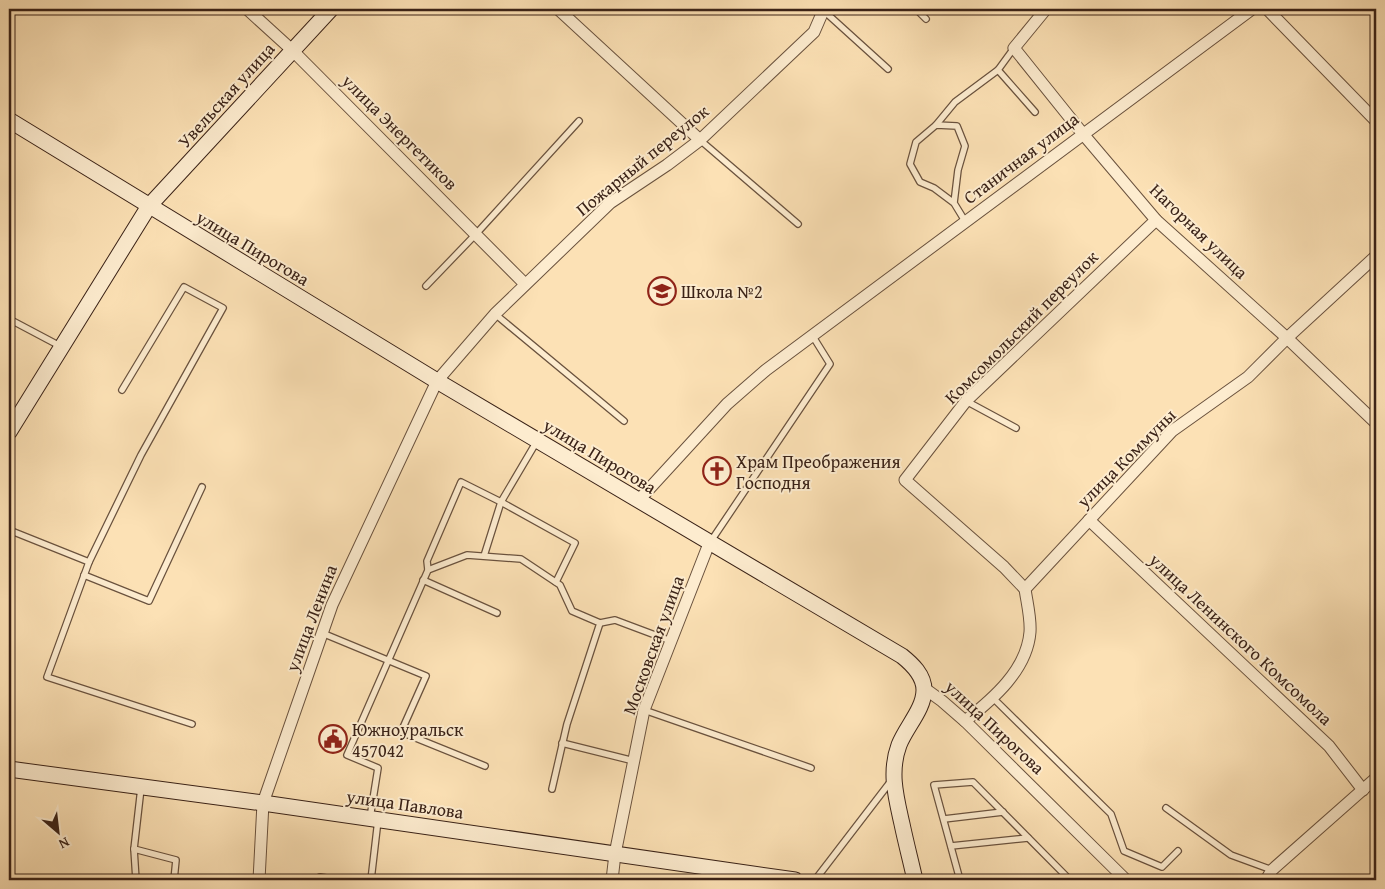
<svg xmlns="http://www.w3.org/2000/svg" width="1385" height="889" font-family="'Gentium Book Plus',serif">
<rect width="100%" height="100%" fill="#fce1b5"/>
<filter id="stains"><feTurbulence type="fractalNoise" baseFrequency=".004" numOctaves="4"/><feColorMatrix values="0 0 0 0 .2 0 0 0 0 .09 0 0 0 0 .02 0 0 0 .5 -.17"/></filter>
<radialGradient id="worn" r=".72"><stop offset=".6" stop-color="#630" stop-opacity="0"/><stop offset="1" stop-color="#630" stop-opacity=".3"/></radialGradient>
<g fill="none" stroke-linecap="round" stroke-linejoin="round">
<defs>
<g id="lane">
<polyline points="916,9 926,19"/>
<polyline points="824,11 888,69"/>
<polyline points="1014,48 998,70 1035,112"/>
<polyline points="936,125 955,102 998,70"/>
<polyline points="700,140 798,224"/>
<polyline points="954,203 934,188 920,182 910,164 916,142 936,125 957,126 965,146 958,170 954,203 965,221"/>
<polyline points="426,286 476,234 579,121"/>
<polyline points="495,314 624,421"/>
<polyline points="9,319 60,346"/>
<polyline points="122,390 184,287 223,308 141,455 89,562 47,677 192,724"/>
<polyline points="966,401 1016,428"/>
<polyline points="9,530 89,562"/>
<polyline points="711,541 830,364 812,335"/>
<polyline points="484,556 501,502 537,441"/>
<polyline points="428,570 427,561 461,482 501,502 575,543 556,582"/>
<polyline points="84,575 149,601 202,487"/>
<polyline points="423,580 497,613"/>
<polyline points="600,623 615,620 671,641"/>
<polyline points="322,633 426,676 401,732 485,766"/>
<polyline points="993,698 1111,814 1124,851 1162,867 1178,851"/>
<polyline points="644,710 811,768"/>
<polyline points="562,743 634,761"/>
<polyline points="141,788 134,849 176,860 174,880"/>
<polyline points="1166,808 1231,855 1272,870"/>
<polyline points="370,818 378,768 347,755 428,570 467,555 521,559 560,585 572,611 600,623 567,724 552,789"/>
<polyline points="944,819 1003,812"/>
<polyline points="951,846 1028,838"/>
<polyline points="134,849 136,880"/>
<polyline points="320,880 320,877 339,880"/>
<polyline points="371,880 378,820"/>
<polyline points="815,880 891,781"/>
<polyline points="960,880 934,785 973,782 1070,880"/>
<polyline points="1029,880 1067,878"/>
</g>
<g id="street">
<polyline points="247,9 292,50 525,284"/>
<polyline points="558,9 700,140"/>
<polyline points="1046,9 1014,48 1083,134 1156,220 1287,338 1376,423"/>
<polyline points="1267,9 1376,121"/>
<polyline points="638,501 727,404 766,370 1252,9"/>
<polyline points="1089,520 1329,746 1363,790"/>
<polyline points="1025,589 1004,567 905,480 966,401 1156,220"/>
<polyline points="924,688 942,701 965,721 1126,880"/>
<path d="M965 721C993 699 1027 670 1030 632 1031 618 1027 603 1025 589L1172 431 1248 377 1287 338 1376 256"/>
<polyline points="259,880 263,803 332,605 437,381 495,314 610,203 667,165 700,140 814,32 824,9"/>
<polyline points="612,880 615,854 644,710 710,541"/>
<polyline points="1266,880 1272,870 1376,778"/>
</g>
<g id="secondary">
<path d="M9 120 437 381 902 656C912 664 924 675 924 690 924 709 906 727 899 745 889 772 896 797 902 824 906 843 911 862 915 880"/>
<polyline points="9,432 149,206 331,9"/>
<polyline points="9,769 263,803 795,880"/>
</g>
</defs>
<use href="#lane" stroke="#6a523e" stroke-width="8"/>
<use href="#street" stroke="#6a523e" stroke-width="13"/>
<use href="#secondary" stroke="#3a2217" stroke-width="17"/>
<use href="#lane" stroke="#fdeccf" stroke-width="5.5"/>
<use href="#street" stroke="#fdeccf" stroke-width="11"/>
<use href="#secondary" stroke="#fdeccf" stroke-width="15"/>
</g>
<defs>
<symbol id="school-ring" viewBox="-11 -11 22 22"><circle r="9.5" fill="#fdeccf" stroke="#8f2418" stroke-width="1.5"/><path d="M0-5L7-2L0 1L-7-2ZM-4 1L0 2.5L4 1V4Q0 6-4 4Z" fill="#8f2418"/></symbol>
<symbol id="church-ring" viewBox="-11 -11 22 22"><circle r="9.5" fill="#fdeccf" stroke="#8f2418" stroke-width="1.5"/><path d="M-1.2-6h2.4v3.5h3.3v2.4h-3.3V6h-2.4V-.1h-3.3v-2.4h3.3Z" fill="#8f2418"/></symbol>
<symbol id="civic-ring" viewBox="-11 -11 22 22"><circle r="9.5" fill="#fdeccf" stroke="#8f2418" stroke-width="1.5"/><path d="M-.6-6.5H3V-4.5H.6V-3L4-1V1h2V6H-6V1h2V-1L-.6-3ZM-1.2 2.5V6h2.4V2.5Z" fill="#8f2418"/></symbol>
</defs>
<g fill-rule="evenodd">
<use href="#school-ring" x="646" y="275" width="32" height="32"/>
<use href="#church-ring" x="701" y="455" width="32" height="32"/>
<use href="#civic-ring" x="317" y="723" width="32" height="32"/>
</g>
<g text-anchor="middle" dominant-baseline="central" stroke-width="4" stroke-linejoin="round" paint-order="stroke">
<g font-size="18" fill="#3a2217" stroke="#fdeccf">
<text transform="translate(226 95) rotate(-48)">Увельская улица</text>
<text transform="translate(400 132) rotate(45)">улица Энергетиков</text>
<text transform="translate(1021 158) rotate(-37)">Станичная улица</text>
<text transform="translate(642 160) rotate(-39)">Пожарный переулок</text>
<text transform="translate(1199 231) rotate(44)">Нагорная улица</text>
<text transform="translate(253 248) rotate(31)">улица Пирогова</text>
<text transform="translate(1021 327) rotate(-45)">Комсомольский переулок</text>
<text transform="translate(600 456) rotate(31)">улица Пирогова</text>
<text transform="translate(1126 458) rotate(-45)">улица Коммуны</text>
<text transform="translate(311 618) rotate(-69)">улица Ленина</text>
<text transform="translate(1241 639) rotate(43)">улица Ленинского Комсомола</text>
<text transform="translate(653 645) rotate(-70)">Московская улица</text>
<text transform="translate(995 727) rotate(43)">улица Пирогова</text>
<text transform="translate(405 804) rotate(8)">улица Павлова</text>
</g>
<g font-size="18" fill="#3a2217" stroke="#fdeccf" text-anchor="start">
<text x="681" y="291">Школа №2</text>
<text x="736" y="461">Храм Преображения<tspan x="736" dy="21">Господня</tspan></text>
<text x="352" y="729">Южноуральск<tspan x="352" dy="21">457042</tspan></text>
</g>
</g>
<rect width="1385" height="889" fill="none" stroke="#fce1b5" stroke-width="30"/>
<rect x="10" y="10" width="1365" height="869" fill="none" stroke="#3a2217" stroke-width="2.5"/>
<rect x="15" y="15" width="1355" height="859" fill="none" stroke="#3a2217"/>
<g transform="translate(58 832) rotate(152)" stroke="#fdeccf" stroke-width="4" paint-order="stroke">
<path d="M0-4L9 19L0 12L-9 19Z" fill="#3a2217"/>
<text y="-8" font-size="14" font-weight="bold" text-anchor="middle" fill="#3a2217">N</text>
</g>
<rect width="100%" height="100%" filter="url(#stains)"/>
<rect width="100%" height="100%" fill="url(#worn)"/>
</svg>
